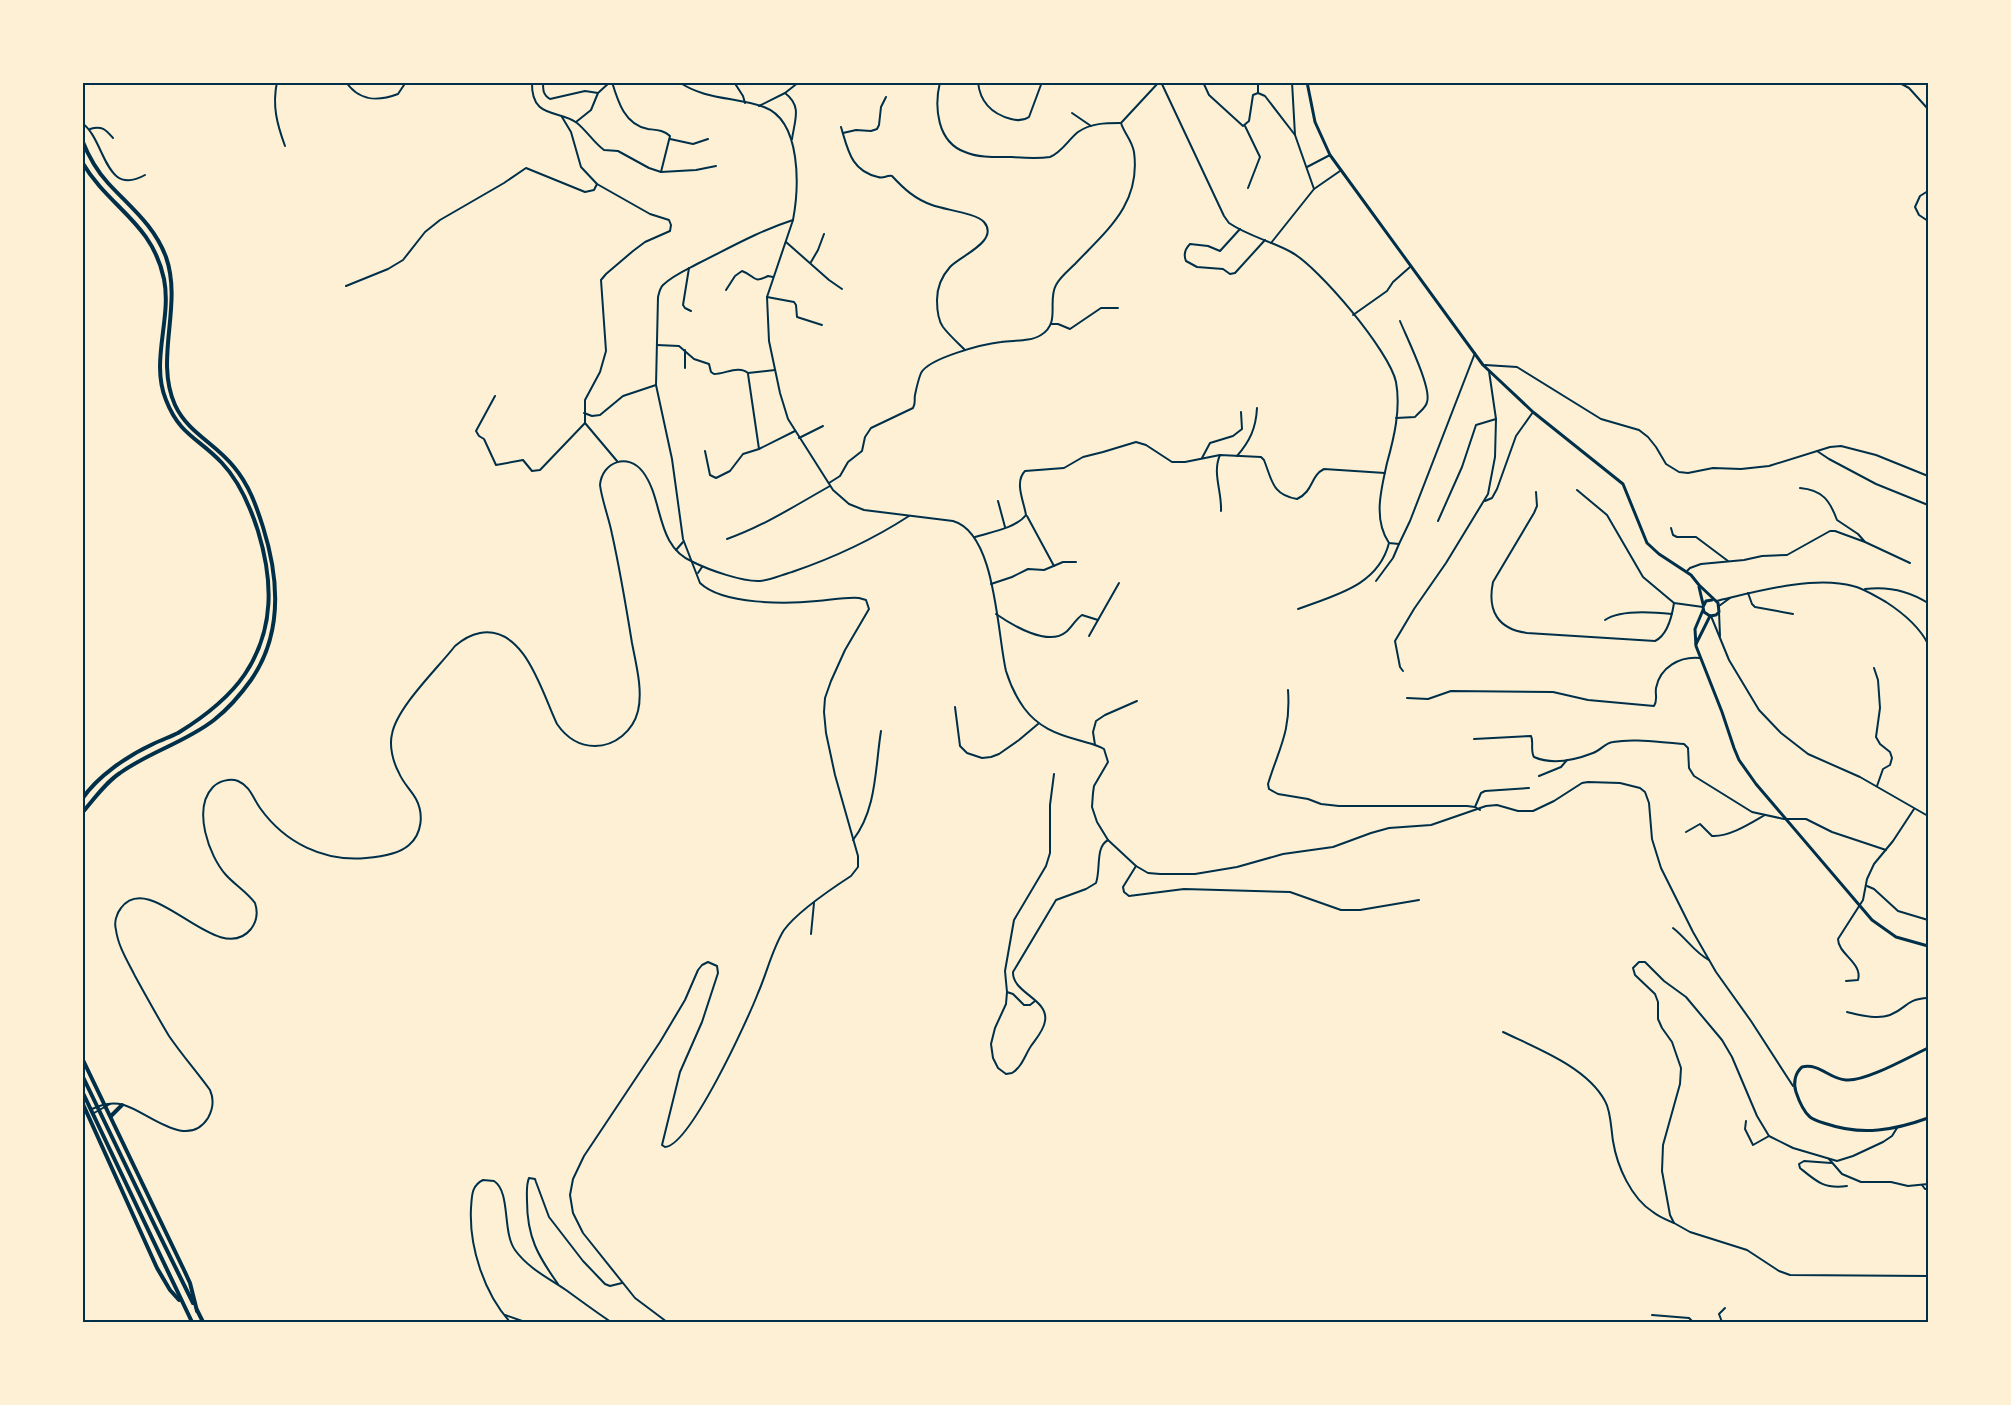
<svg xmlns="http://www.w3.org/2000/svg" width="2011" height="1405" font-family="'Archivo Narrow',sans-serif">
<rect width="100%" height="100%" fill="#fdf0d5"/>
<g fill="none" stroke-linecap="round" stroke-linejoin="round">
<g stroke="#003049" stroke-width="2">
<path d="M277 82C272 106 277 124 285 146"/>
<path d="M532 82C531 120 559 109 577 123 587 131 594 143 604 150L618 151 649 168 661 172 696 170 716 166"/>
<path d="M543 82C543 90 543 95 550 99L585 91 598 93 610 82"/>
<path d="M612 82C618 102 625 125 648 129 656 130 664 130 670 136L661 172"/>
<polyline points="734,82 743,96 745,103"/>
<path d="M940 82C934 107 937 142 965 152 978 158 997 157 1012 157 1024 158 1037 159 1050 157 1062 152 1068 140 1078 132 1091 123 1106 123 1120 123"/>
<path d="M978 82C980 102 992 114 1011 119 1018 121 1023 121 1029 117L1042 82"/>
<polyline points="1203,82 1209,95 1243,126 1249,121 1253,95 1258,93 1265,96 1295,135 1314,189"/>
<polyline points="1258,82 1258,93"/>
<polyline points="1292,82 1295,135"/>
<polyline points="1898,82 1909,88 1928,109"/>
<polyline points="785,93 799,82"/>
<path d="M759 106 785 93C802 106 795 119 792 139"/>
<polyline points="1072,113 1091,126"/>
<polyline points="576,122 591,110 598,93"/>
<path d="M82 123C106 140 104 198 145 175"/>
<polyline points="1245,126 1260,157 1248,188"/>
<path d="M841 127C848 150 851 171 878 177 884 179 886 175 892 176 904 189 915 199 932 205 945 210 976 213 984 222 1000 241 960 256 950 267 942 276 937 288 937 300 937 309 938 320 943 327 949 335 958 343 965 350"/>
<path d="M90 129C102 125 106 130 113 138"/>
<polyline points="843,133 856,130 871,131 877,129 879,125 881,107 886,97"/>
<polyline points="670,139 693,144 708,139"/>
<polyline points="1307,167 1330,155"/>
<polyline points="597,184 650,214 669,220 671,225 670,231 645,242 633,251 606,274 601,280 606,351 600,372 585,400 585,423 617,461"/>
<polyline points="1928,191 1920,196 1915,207 1919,215 1928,221"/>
<path d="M1240 229 1220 251 1208 246 1190 244C1185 249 1183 254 1186 261L1197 267 1223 269 1230 274 1235 273 1265 240"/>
<polyline points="786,242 829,280 842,289"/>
<polyline points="1271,243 1314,189 1340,171"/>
<polyline points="811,262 818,250 824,234"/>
<polyline points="689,268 683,305 685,308 691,311"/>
<polyline points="346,286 388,269 403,260 425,232 440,220 504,183 526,168 585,192 594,190 597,184 581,167 571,132 562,117"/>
<path d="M726 290 735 276 742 271C756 276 752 284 768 276L773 277"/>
<polyline points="767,297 794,302 796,305 797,317 822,325"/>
<polyline points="1353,315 1387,291 1393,282 1410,267"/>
<polyline points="1051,324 1058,324 1070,329 1101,308 1118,308"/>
<path d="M657 345 679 346 694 359 709 364 711 372 714 374C725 374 739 365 748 373L775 370"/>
<polyline points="1485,365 1517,367 1601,419 1639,430 1648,437 1656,447 1666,464 1679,472 1688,473 1713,468 1741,469 1769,466 1830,447 1841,446 1876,455 1928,476"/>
<polyline points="685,368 685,350"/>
<polyline points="748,374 759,449"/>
<polyline points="495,396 476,431 479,436 484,439 496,465 523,460 532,471 540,470 585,423"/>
<polyline points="584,413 592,416 600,415 623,396 656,385"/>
<path d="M1396 418 1415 417C1419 412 1426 408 1427 402 1432 388 1406 336 1400 321"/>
<polyline points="799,438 823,426"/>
<polyline points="705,451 710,475 716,478 730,471 743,454 759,449 795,431"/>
<polyline points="1817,451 1829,459 1876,484 1928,505"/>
<path d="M1220 455C1212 473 1222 491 1221 511"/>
<path d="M1237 456C1250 441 1256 428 1257 408"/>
<polyline points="1202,458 1210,443 1233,436 1242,429 1241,412"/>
<path d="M829 483 840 476 848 462 862 451 865 437 871 428 913 408C916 403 914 400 915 395 916 390 919 378 921 373 929 358 983 344 1001 342 1013 340 1030 342 1041 335 1061 323 1047 301 1056 285 1060 277 1069 270 1075 264 1107 230 1141 204 1134 152 1132 140 1124 133 1121 123L1159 82"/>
<polyline points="1577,490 1607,515 1643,577 1674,603 1703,607"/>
<path d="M1536 492 1537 506 1534 513 1493 582C1487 611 1498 629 1527 633L1655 641C1668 635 1672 616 1674 603"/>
<polyline points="998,501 1005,527"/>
<polyline points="1485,501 1492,498 1497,489 1516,436 1533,412"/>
<polyline points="1027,516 1054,566"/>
<polyline points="1438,521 1462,467 1476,425 1496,419"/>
<polyline points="1671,528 1673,535 1677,537 1696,537 1728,561"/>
<path d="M975 537C991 532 1016 528 1026 515 1024 502 1014 482 1025 471L1064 468 1083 457 1103 452 1136 442 1146 445 1172 462H1185L1220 455 1261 457 1264 460C1272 480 1272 495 1297 499 1314 491 1310 476 1324 469L1385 473"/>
<path d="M727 539C764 526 796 505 830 486"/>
<polyline points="1865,542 1910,563"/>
<path d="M693 562C709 570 743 582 760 581 771 580 781 575 792 572 833 558 872 540 909 516"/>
<path d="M1687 571 1690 568 1701 564 1744 560 1762 556 1787 555 1830 531H1835L1865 542 1858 534 1837 520C1830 501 1823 490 1800 488"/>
<polyline points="1376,581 1393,558 1399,544"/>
<polyline points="991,584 1012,577 1028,569 1044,570 1063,562 1076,562"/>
<path d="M1865 589C1888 586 1909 591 1928 603"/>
<polyline points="1748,593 1752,604 1755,607 1793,614"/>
<path d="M1298 609C1335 595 1378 586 1389 543"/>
<path d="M996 614C1012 625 1048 647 1066 632 1072 627 1075 620 1082 615L1098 620 1119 583"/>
<path d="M1605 620C1620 609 1654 612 1672 614"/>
<polyline points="1089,636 1098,620"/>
<polyline points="1874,668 1878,680 1880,708 1876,737 1880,744 1890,752 1892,758 1890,765 1883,769 1877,786"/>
<polyline points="1403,671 1400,667 1395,641 1414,609 1446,563 1488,494 1495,457 1496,419 1489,371"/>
<path d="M1288 690C1291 732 1279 748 1268 784L1269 789 1278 794 1308 799 1321 804 1339 806H1467L1475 807 1480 810"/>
<path d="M1407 698 1428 699 1451 691 1553 692 1588 700 1654 706C1658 700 1655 695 1656 688 1660 667 1680 656 1700 658"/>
<polyline points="955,707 960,746 967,753 982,758 991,757 999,754 1019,740 1038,724"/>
<path d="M1474 739 1531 736C1534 742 1530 750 1534 757 1552 765 1575 760 1593 753 1601 750 1605 743 1613 742 1636 738 1661 743 1684 744L1688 748 1689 768 1694 776 1752 812 1784 819H1806L1832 832 1886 850"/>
<polyline points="1095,745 1093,732 1096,721 1105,715 1137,701"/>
<path d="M1054 774 1050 805V853L1046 866 1014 920 1005 971 1007 992 1006 1004 995 1028 991 1044 993 1058 998 1068 1006 1074 1012 1073C1022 1067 1025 1055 1031 1046 1036 1039 1044 1030 1045 1021 1049 999 1012 993 1013 972L1056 900 1086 889 1096 883C1101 869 1095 847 1108 840"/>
<polyline points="1539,776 1561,767 1567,760"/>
<polyline points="1475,807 1481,793 1485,791 1529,788"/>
<path d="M1686 832 1700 824 1712 836C1730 837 1751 823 1765 815"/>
<path d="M853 840C877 809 875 768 881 731"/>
<polyline points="1136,866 1123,887 1124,892 1129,896 1184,889 1290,892 1341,910 1360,910 1419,900"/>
<polyline points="1867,886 1874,889 1898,911 1928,920"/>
<path d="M1673 928C1686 938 1695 953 1709 960"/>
<polyline points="811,934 814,903"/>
<path d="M1846 981 1858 980C1863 963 1838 954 1838 939L1863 900 1867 879 1874 864 1893 841 1914 809"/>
<polyline points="1007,992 1013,994 1024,1005 1030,1005 1035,1001"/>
<path d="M1847 1012C1860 1015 1877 1020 1890 1015 1908 1008 1905 999 1928 998"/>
<path d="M1503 1032C1536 1048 1587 1067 1605 1101 1611 1111 1611 1129 1613 1141 1617 1166 1631 1198 1653 1212 1659 1217 1667 1220 1674 1223"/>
<polyline points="1746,1121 1745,1129 1753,1145 1769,1136"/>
<polyline points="1897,1128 1892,1136 1883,1142 1853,1156 1837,1161 1793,1148 1769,1136 1757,1116 1732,1057 1722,1040 1686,997 1664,981 1645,962 1639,962 1633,968 1635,975 1655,994 1658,1002 1658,1019 1662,1028 1672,1042 1681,1068 1680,1084 1663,1145 1662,1171 1670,1215 1674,1223 1690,1232 1747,1250 1779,1271 1790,1275 1928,1276"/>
<polyline points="1829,1159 1842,1174 1861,1182 1891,1182 1908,1186 1928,1184"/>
<path d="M1831 1163 1804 1161 1799 1164 1800 1168C1817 1182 1824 1189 1847 1186"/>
<polyline points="1922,1185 1925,1189 1928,1189"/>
<path d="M558 1284C538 1256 527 1237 527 1201 527 1193 526 1185 529 1178L535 1179 536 1182 549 1217 583 1261 605 1284 610 1286 622 1283"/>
<polyline points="505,1315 525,1322"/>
<polyline points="1652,1315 1689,1318 1693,1322"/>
<polyline points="1722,1322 1719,1314 1725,1308"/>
</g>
<g stroke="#003049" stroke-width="2">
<path d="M346 82C359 101 377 102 398 94L406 82"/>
<path d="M1161 82 1224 216 1229 223C1248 236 1271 241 1291 252 1319 267 1390 352 1396 382 1401 409 1394 438 1387 463 1381 490 1373 519 1389 543L1399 544 1410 521 1475 353"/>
<path d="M793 220 767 297 769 341 780 393 788 419 833 490 849 504 864 510 953 521C996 533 997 633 1006 671 1010 684 1016 697 1024 708 1038 727 1056 734 1078 740 1087 743 1096 744 1104 749L1108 762 1094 786 1093 793 1092 807 1097 822 1108 840 1136 866 1148 873 1160 874H1195L1237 867 1283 854 1333 847 1371 833 1389 828 1431 825 1486 806 1497 805 1518 811H1533L1554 801 1582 783 1588 782 1620 783 1640 788 1645 792 1649 803 1652 839 1661 868 1693 932 1716 972 1751 1021 1793 1086"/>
<polyline points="676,550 683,542"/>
<polyline points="698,573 702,567"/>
<path d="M1716 601C1755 592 1814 575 1853 586 1865 589 1875 596 1886 602 1903 613 1919 626 1928 644"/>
<polyline points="1719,606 1730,598"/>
<polyline points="1719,612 1720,636"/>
<polyline points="1711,616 1729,660 1759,710 1781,733 1808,754 1860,777 1928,816"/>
<path d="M92 1109C103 1104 112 1102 124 1105 148 1112 187 1151 208 1118 213 1109 214 1099 210 1090 197 1072 182 1055 169 1036 157 1016 146 996 135 976 128 962 118 946 116 930 114 923 116 914 121 908 151 867 218 970 251 929 257 921 258 912 255 903 247 892 235 885 226 875 209 856 192 809 213 787 219 781 230 778 238 781 250 786 253 798 260 808 285 843 324 862 366 858 379 857 399 854 409 845 422 834 424 814 416 799 411 790 403 783 399 773 393 762 389 746 392 734 397 707 438 668 455 646 463 639 470 635 480 633 525 625 542 693 557 724 566 737 579 746 595 746 615 746 633 731 638 711 643 690 636 664 632 643 626 606 620 570 612 534 609 518 602 501 600 485 602 462 628 452 643 472 664 500 655 546 693 562"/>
<polyline points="94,1113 110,1104"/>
<path d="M510 1322C484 1293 469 1247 471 1208 472 1196 471 1186 483 1180L494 1181C511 1192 502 1232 515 1250 528 1268 548 1278 566 1290 581 1301 596 1312 611 1322"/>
<path d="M667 1322 635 1298 583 1233 573 1213 570 1195 573 1179 584 1156 660 1042 685 1000 698 970 702 965 708 962 717 966 718 973 702 1022 680 1072 662 1145 665 1147C690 1146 748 1019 758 993 767 973 772 949 784 930 798 911 831 889 851 876L858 867V856L835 775 826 733 824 712 825 698 831 681 845 650 869 609 866 600 859 598C845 597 831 600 817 601 787 604 723 605 700 583L683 539 672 459 656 385 658 297C659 293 660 288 663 285 673 275 688 269 699 263 731 247 759 231 793 220 799 188 802 121 764 107 736 97 705 100 679 82"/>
</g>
<g stroke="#003049" stroke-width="3">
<polyline points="1307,82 1315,122 1330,155 1483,365 1533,412 1623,484 1647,543 1659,554 1691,575 1699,585 1718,603 1719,612 1716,615 1710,616"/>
<polyline points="1699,587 1703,604"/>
<polyline points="1703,610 1695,629 1696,646 1722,712 1734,748 1739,760 1756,784 1872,920 1896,937 1928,946"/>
<polyline points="1710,616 1704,612 1703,607 1706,601 1712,600"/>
<polyline points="1696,644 1710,616"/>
<path d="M1928 1048C1909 1057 1865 1082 1846 1080 1829 1079 1820 1063 1802 1067 1795 1073 1793 1083 1796 1092 1799 1101 1803 1111 1810 1117 1815 1121 1821 1122 1827 1124 1862 1136 1895 1130 1928 1118"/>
</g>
<g stroke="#003049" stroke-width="4">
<path d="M82 140C88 155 97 171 108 183 130 207 154 225 166 257 183 306 154 358 175 405 188 433 215 443 234 467 249 485 256 505 263 527 279 578 283 634 251 680 241 694 228 709 214 720 186 742 149 752 120 773 105 783 94 799 82 813"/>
<path d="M82 162C109 208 152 222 164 279 172 319 150 361 166 400 180 436 199 438 222 463 240 482 250 506 258 531 273 580 275 629 245 674 228 699 204 717 178 733 170 737 161 740 153 744 127 756 98 776 82 799"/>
<polyline points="82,1058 184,1270 190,1283 197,1311"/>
<polyline points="82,1075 155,1226 193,1303"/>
<polyline points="82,1091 192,1322"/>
<polyline points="82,1102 157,1268 170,1290 179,1300"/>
<polyline points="111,1116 122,1105"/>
<polyline points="197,1310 203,1322"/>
</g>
</g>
<rect width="2011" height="1405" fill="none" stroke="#fdf0d5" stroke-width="168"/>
<rect x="84" y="84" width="1843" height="1237" fill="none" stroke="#003049" stroke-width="2"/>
</svg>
